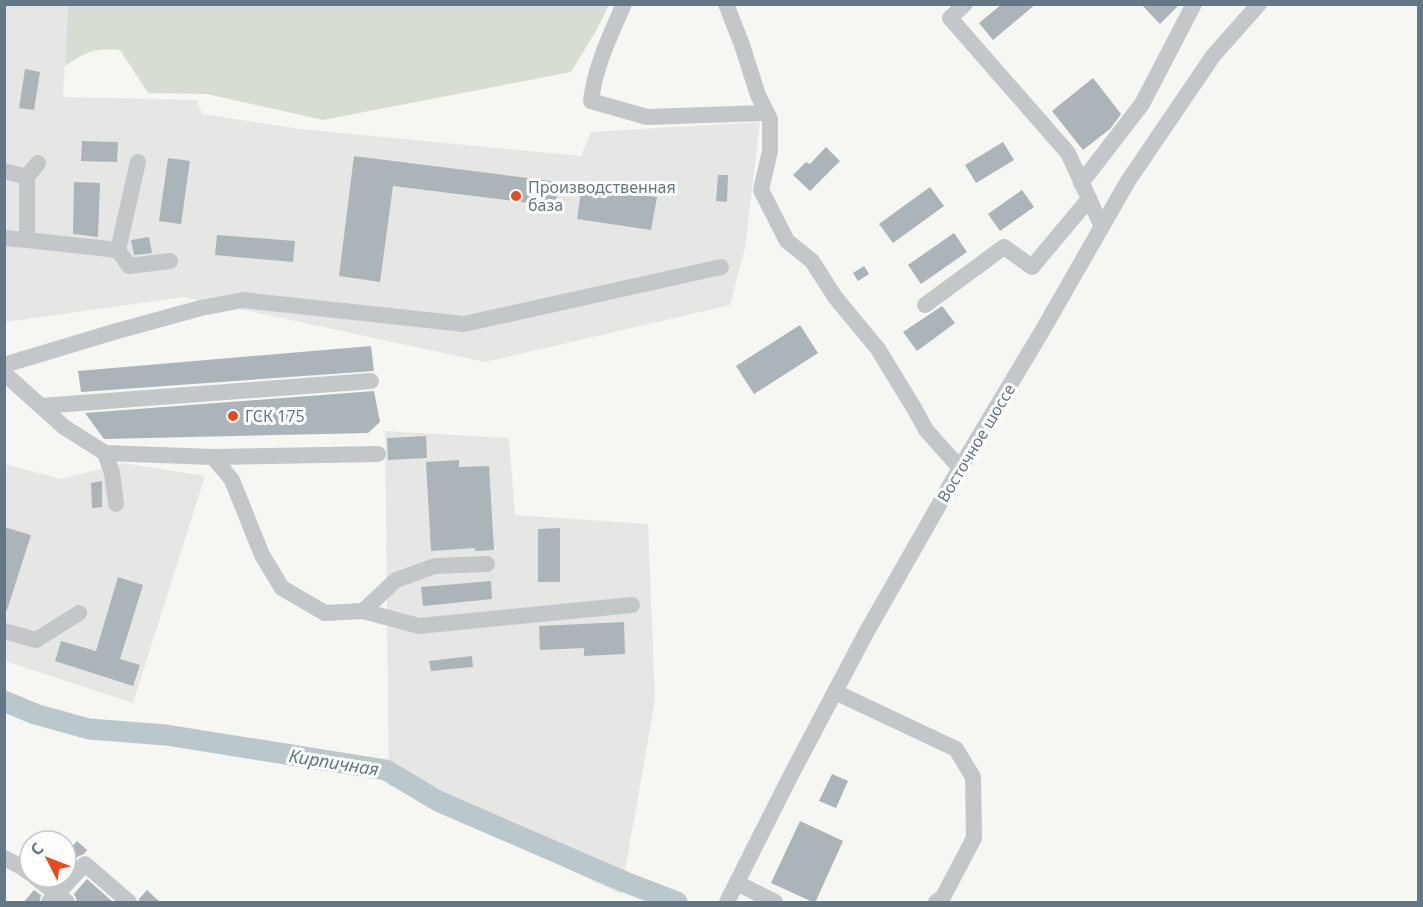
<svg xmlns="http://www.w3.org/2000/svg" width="1423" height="907" font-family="'Noto Sans',sans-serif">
<rect width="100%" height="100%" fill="#f6f6f2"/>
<g fill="#e6e7e5">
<polygon points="5,5 68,5 63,97 197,100 202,114 300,129 581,156 591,132 760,122 745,248 730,305 485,362 184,297 5,322"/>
<polygon points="385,431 509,438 515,515 648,524 655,700 621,894 389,785"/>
<polygon points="123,463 205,476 133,703 5,661 4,464 61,479"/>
</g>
<path fill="#d7ddd3" d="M68 5V4L609 5 596 31 571 72 323 120 207 94 148 93 120 50C92 48 88 51 65 66Z"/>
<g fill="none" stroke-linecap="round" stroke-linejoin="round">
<polyline stroke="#bac8cc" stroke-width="21" points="4,701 35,714 89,729 166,735 386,770 438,801 625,882 677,902"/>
</g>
<g fill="#abb4b9">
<polygon points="1002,4 1036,4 993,40 979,23"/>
<polygon points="1141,4 1180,4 1160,24"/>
<polygon points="25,69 40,72 34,110 19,108"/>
<polygon points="1093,78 1121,114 1110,129 1083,150 1052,111"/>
<polygon points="82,141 118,142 117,162 81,161"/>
<polygon points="1003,142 1014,160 976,183 965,165"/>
<polygon points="826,147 840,161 810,191 793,175 806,162 810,164"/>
<polygon points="354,156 559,182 555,206 393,186 380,282 339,276"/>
<polygon points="168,158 190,161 181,224 159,221"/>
<polygon points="718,175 728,175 727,202 716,201"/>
<polygon points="74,182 100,183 98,237 73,234"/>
<polygon points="582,186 657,197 651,230 577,219"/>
<polygon points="930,187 944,206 893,243 879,224"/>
<polygon points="1022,190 1034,207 1000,231 988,214"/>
<polygon points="954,233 967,252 921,284 908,265"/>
<polygon points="217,235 295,241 293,262 215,255"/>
<polygon points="149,237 152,253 134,255 131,240"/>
<polygon points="864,266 869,274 858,281 853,273"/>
<polygon points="942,306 955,323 917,351 903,332"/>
<polygon points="800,325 818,353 754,394 736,366"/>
<polygon points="371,346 374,371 81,392 78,371"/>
<polygon points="374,391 380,422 368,433 104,439 85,413"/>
<polygon points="426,436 427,458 388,460 387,438"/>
<polygon points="459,460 459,467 489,466 494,550 475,551 475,548 431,551 426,462"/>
<polygon points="102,481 102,507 92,508 91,483"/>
<polygon points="4,527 31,535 7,610 4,610"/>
<polygon points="560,528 560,582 538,582 538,529"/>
<polygon points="118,577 143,585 120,659 140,665 133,686 55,661 61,641 96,651"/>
<polygon points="491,581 492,599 423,606 421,587"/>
<polygon points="624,622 625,654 584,656 584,648 540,650 539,626"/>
<polygon points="472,656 473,667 431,671 429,661"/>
<polygon points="832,774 848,781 836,808 819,801"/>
<polygon points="800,821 843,841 815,903 771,883"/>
<polygon points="77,841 87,850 84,854 77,857 66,869 66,853"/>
<polygon points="87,879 114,903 77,903 76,898 74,894"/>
<polygon points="34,890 41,895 39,903 23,903"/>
<polygon points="147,890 161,903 139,903 139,899"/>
</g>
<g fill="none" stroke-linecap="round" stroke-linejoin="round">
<g stroke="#c3c7ca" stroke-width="16">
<path d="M624 4C610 36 595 66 591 101L647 117 767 113"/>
<polyline points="726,4 742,45 758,95 770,119 770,151 761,190 787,241 812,261 835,297 878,349 914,408 926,430 960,468"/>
<polyline points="965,4 950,18 1068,153 1102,227"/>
<polyline points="4,171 27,177 27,240 4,238"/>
<polyline points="27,177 38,163"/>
<polyline points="1081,183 1142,104 1194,4"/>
<polyline points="27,240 118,250 138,162"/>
<polyline points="118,250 129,266 170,261"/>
<polyline points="925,305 1004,247 1032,267 1089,199"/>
<polyline points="4,365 117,331 201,308 243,300 464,324 721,267"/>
<polyline points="4,373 64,427 105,453 213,457 378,454"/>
<polyline points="41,406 371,381"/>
<polyline points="105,453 112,473 116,504"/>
<polyline points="213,457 232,480 262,555 282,588 325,613 363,611 396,580 435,566 487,564"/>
<polyline points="363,611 419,626 632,605"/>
<polyline points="4,631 36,640 79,613"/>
<polyline points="835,692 956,749 973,777 974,838 943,897 936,902"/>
<polyline points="4,858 22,867 30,873"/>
<polyline points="35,877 67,902"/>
<polyline points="737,883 775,902"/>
<polyline points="49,902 85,864 129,902"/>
<polyline points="727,902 791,775 866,633 960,468 1041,333 1128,181 1213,56 1259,4"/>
</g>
</g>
<g fill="#ec481c" stroke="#fff" stroke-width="2">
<circle cx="516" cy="196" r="6"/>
<circle cx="233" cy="416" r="6"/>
</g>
<g text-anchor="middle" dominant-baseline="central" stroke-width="6" stroke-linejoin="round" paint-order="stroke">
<g font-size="16" fill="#637785" stroke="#fff" text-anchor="start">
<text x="528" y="187">Производственная<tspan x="528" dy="18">база</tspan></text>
<text x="245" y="416">ГСК 175</text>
</g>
<g font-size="16" fill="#637785" stroke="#fff">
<text transform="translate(976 443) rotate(-59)">Восточное шоссе</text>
</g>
<g font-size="18" font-style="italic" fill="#5f7982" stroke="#fff">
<text transform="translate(334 762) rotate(9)">Кирпичная</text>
</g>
</g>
<rect width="1423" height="907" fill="none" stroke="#637785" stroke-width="12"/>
<g transform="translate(48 859) rotate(312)"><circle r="28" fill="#ffffff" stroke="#c1c9ce" stroke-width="1.5"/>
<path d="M0-4.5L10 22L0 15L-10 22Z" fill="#ec481c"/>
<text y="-9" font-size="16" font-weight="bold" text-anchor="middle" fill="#637785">С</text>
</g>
</svg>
